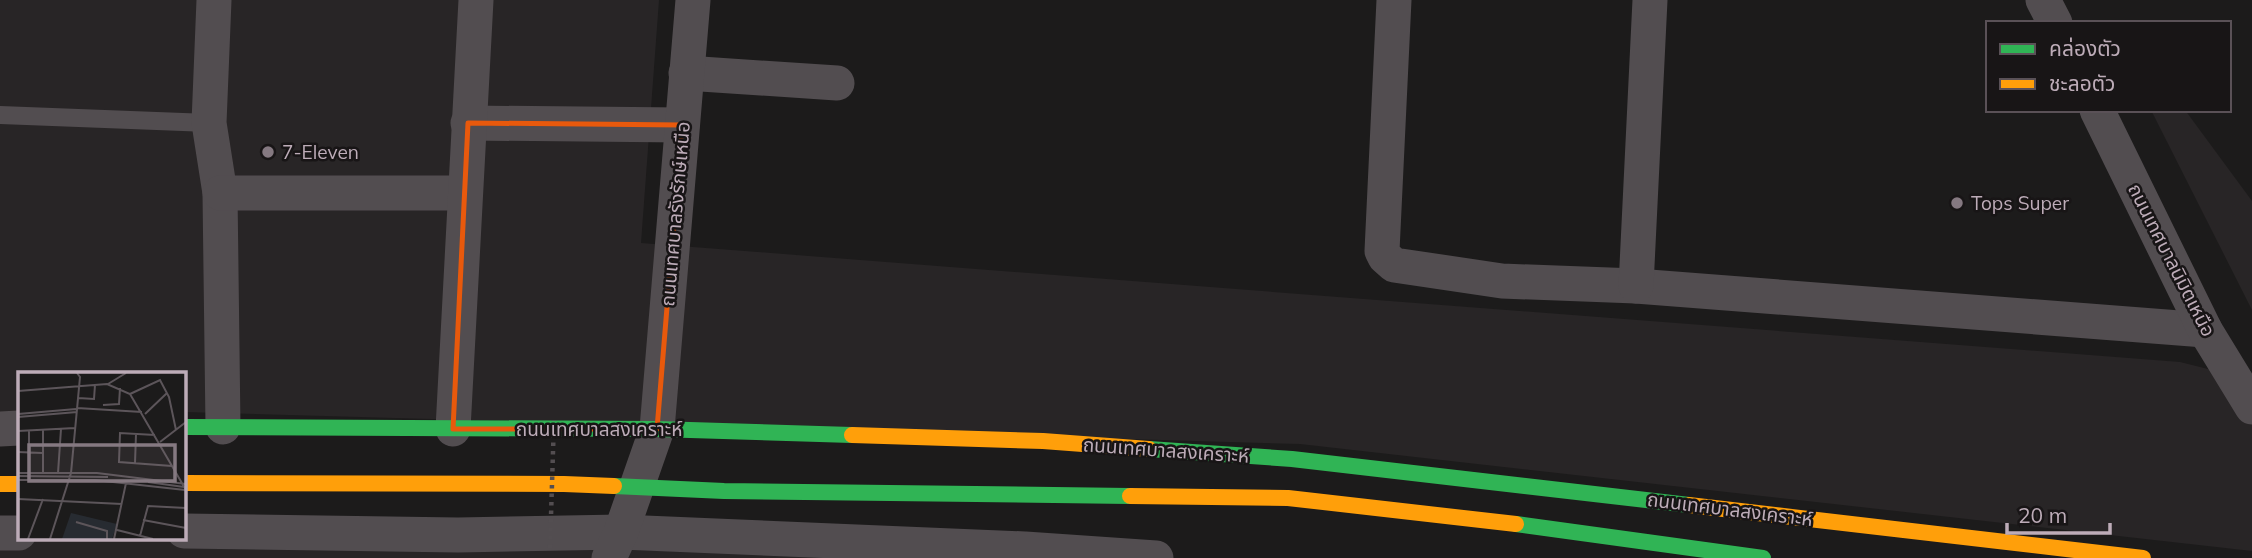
<svg xmlns="http://www.w3.org/2000/svg" width="2252" height="558" font-family="Mulish,'Noto Sans Thai',sans-serif">
<rect width="100%" height="100%" fill="#1c1b1b"/>
<g fill="#282526">
<polygon points="0,0 659,0 641,243 2180,362 2252,380 2252,551 1300,444 184,412 184,374 19,374 19,413 0,413"/>
<polygon points="2151,110 2185,110 2252,201 2252,310"/>
<polygon points="254,537 878,558 0,558 0,541"/>
</g>
<g fill="none" stroke-linecap="round" stroke-linejoin="round">
<polyline stroke="#524d50" stroke-width="18" points="0,115 209,123"/>
<g stroke="#524d50" stroke-width="35">
<polyline points="214,0 209,123 220,193 223,427"/>
<polyline points="1394,0 1382,251 1385,257 1394,265 1502,281 1636,286 2205,330"/>
<polyline points="2043,0 2055,23"/>
<polyline points="686,73 837,83"/>
<polyline points="2097,110 2205,330 2252,407"/>
<polyline points="468,123 682,125"/>
<polyline points="220,193 465,193"/>
<polyline points="1636,286 1650,0"/>
<polyline points="0,429 19,428"/>
<polyline points="453,429 476,0"/>
<polyline points="184,531 458,535 621,532 1025,549 1156,558"/>
<polyline points="0,533 19,533"/>
<polyline points="609,558 621,532 657,429 693,0"/>
</g>
<g stroke="#30b455" stroke-width="16">
<polyline points="184,427 657,429 852,435"/>
<polyline points="1149,449 1292,459 1689,505"/>
<polyline points="614,486 724,491 1130,496"/>
<polyline points="1516,524 1763,558"/>
</g>
<g stroke="#ff9f0a" stroke-width="16">
<polyline points="852,435 1043,441 1149,449"/>
<polyline points="184,483 564,484 614,486"/>
<polyline points="0,484 19,484"/>
<polyline points="1130,496 1288,498 1516,524"/>
<polyline points="1689,505 2143,558"/>
</g>
<polyline stroke="#534e51" stroke-width="4.5" stroke-dasharray="3.5 5" stroke-linecap="butt" points="550,548 554,420"/>
</g>
<path fill="none" stroke="#e8590c" stroke-width="5" stroke-linejoin="round" d="M468 123 682 125 657 429H453Z"/>
<g fill="#857981" stroke="#181516" stroke-width="2.5">
<circle cx="268" cy="152" r="7"/>
<circle cx="1957" cy="203" r="7"/>
</g>
<g text-anchor="middle" dominant-baseline="central" stroke-width="5" stroke-linejoin="round" paint-order="stroke">
<g font-size="19" fill="#bdacb8" stroke="#181516" text-anchor="start">
<text x="282" y="152">7-Eleven</text>
<text x="1971" y="203">Tops Super</text>
</g>
<g font-size="19" fill="#bdacb8" stroke="#181516">
<text transform="translate(675 214) rotate(-85)">ถนนเทศบาลรังรักษ์เหนือ</text>
<text transform="translate(2172 260) rotate(63)">ถนนเทศบาลนิมิตเหนือ</text>
<text x="599" y="429">ถนนเทศบาลสงเคราะห์</text>
<text transform="translate(1166 450) rotate(4)">ถนนเทศบาลสงเคราะห์</text>
<text transform="translate(1730 509) rotate(7)">ถนนเทศบาลสงเคราะห์</text>
</g>
</g>
<g transform="translate(18 372)">
<rect width="168" height="168" fill="#1c1b1b"/>
<path d="M53 141 99 152 94 167H44Z" fill="#272b31"/>
<path fill="none" stroke="#5c555a" stroke-width="2" d="M90 12 108 1M0 19 89 12 112 22 168 118M112 22 142 8 151 25 158 58M60 26 76 27 77 13M85 33 101 32 102 16M59 36 124 40M0 42 58 37M127 42 149 21M0 45 59 40M0 59 57 56M11 59V101M137 63 102 61 101 90 154 94M142 70 168 50M0 80 24 81M117 91 118 62M0 101H79L168 112M25 101V58M40 101 43 57M0 104 90 105M0 108H77L167 118M130 110 166 115M0 127 104 132M125 148 168 156M58 150 89 159V167M99 158 135 167M122 164 130 134 168 136M10 167 25 127M32 167 53 101 62 5 59 1M96 167 108 111"/>
<path fill="#857981" fill-opacity="0.15" stroke="#857981" stroke-width="3.5" d="M11 73H157V109H11Z"/>
<rect width="168" height="168" fill="none" stroke="#bdacb8" stroke-width="3.5"/>
</g>
<rect x="1986" y="21" width="245" height="91" fill="#181516" stroke="#5a5157" stroke-width="2"/>
<rect x="2000" y="44" width="35" height="10" fill="#30b455" stroke="#5a5157" stroke-width="2"/>
<text x="2049" y="56" font-size="21" fill="#bdacb8">คล่องตัว</text>
<rect x="2000" y="79" width="35" height="10" fill="#ff9f0a" stroke="#5a5157" stroke-width="2"/>
<text x="2049" y="91" font-size="21" fill="#bdacb8">ชะลอตัว</text>
<path d="M2007 523v10h103v-10" fill="none" stroke="#bdacb8" stroke-width="3.5"/>
<text x="2018" y="523" font-size="21" fill="#bdacb8" stroke="#181516" stroke-width="5" paint-order="stroke">20 m</text>
</svg>
